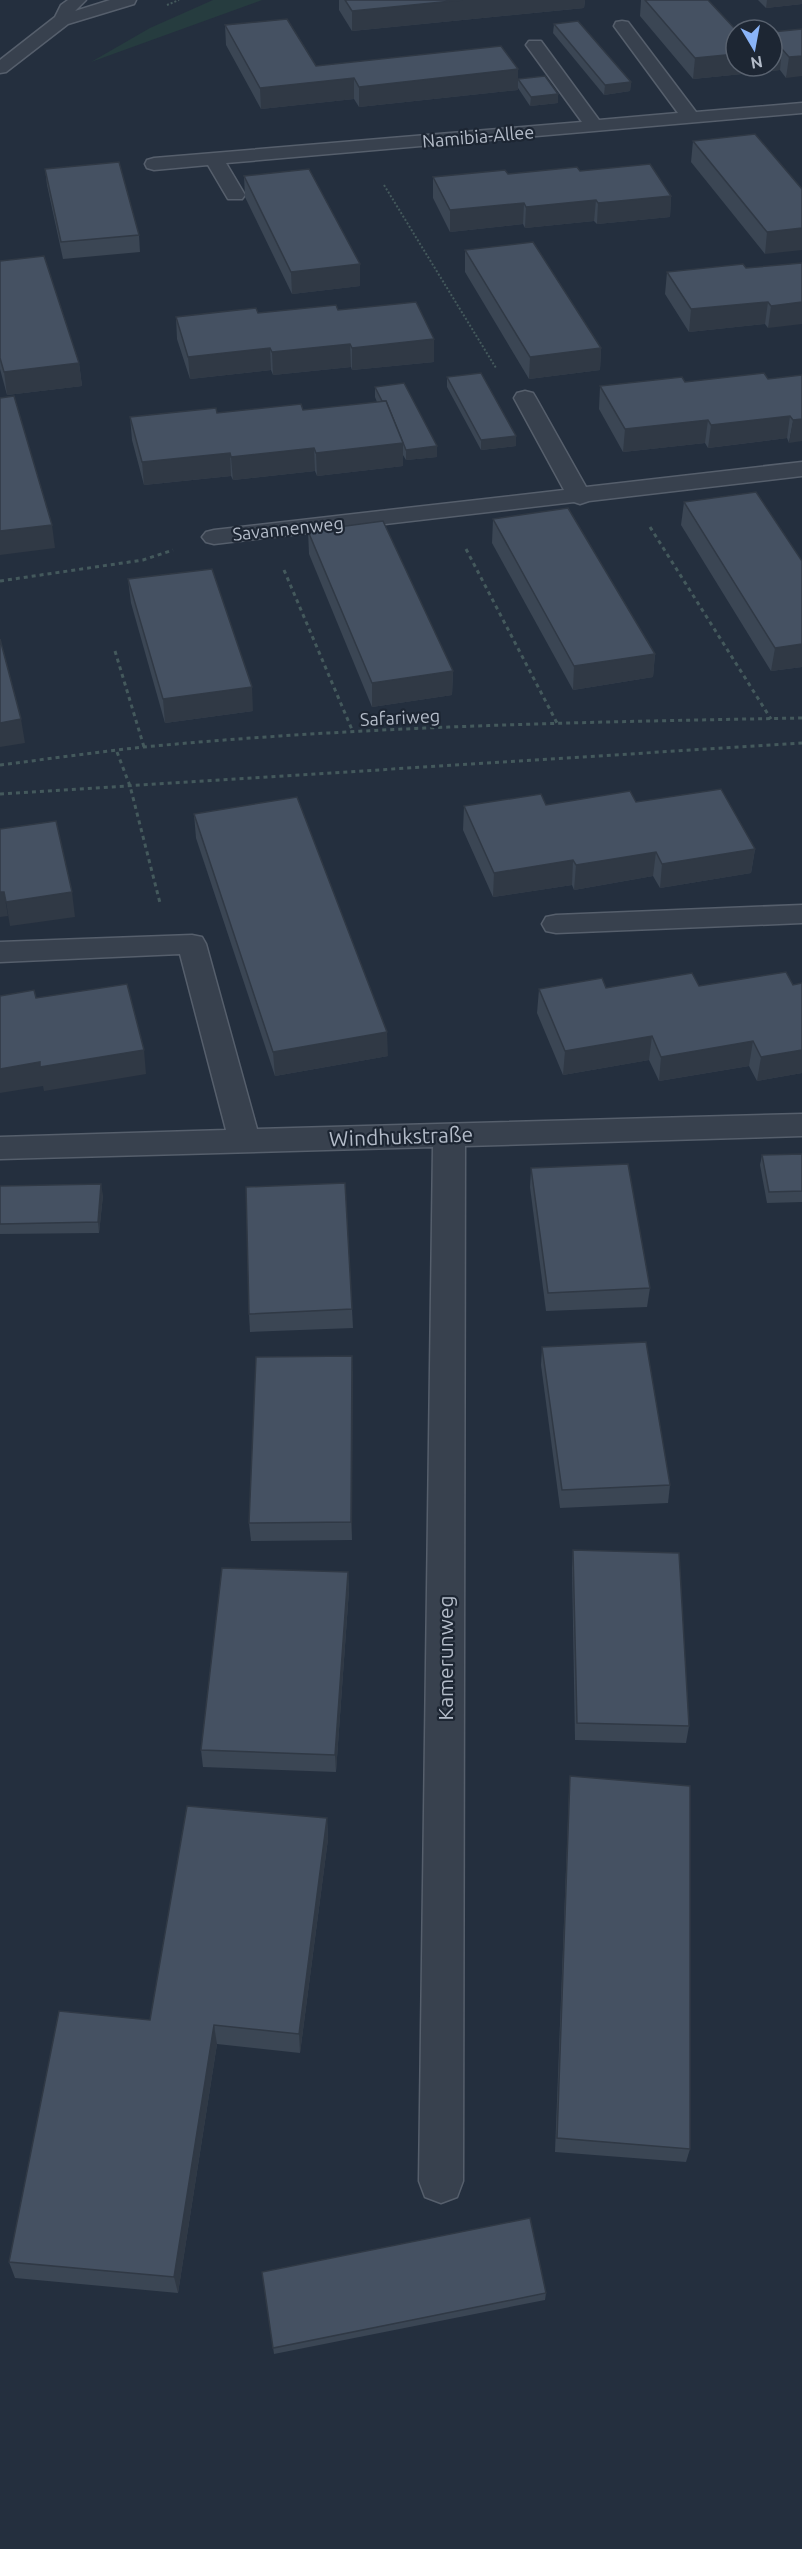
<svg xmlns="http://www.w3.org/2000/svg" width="802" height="2549" font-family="Ubuntu,sans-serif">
<rect width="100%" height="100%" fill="#242f3e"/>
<polygon fill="#263c3f" points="213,0 262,0 91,62 150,28"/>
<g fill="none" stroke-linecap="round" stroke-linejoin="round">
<defs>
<g id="minor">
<polygon points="68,0 86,0 75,11 110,0 136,0 134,4 68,24 6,72 0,73 0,60 55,17 61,5"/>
<polygon points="622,21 628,22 696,112 802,103 802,113 226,163 245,195 242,199 228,199 208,165 154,170 147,168 145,164 147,160 154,158 582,122 526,45 529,41 541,41 599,120 678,113 614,26 616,22"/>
<polygon points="525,391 533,393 536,398 586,487 802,462 802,476 589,501 580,504 574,502 214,544 206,542 202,537 206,532 214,530 564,490 514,398 517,393"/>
<polygon points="802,905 802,923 556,933 546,931 542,924 546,917 556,915"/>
<polygon points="192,935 202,937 206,944 257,1129 802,1114 802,1136 465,1146 463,2181 457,2197 441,2203 425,2197 419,2181 433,1147 0,1159 0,1137 226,1130 180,954 0,962 0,942"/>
</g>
</defs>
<use href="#minor" stroke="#565f6c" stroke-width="3"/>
<g stroke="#44595c" stroke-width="2" stroke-dasharray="2 2" stroke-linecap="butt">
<polyline points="167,5 179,0"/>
<polyline points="384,185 496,368"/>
</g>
<g stroke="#44595c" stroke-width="3" stroke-dasharray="4 4" stroke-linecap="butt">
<polyline points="650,527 771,719"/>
<polyline points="466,549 557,723"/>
<polyline points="284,570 353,732"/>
<polyline points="0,581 143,560 173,550"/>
<polyline points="115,651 144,747"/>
<polyline points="117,752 130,786 160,903"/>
<path d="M0 765C48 759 96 752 144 747 363 726 583 722 802 718"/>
<polyline points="0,794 802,743"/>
</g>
<use href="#minor" fill="#38414e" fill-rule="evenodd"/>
</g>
<g fill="#3b4654">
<polygon points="339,0 585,0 584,8 352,31 339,10"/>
<polygon points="641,0 645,0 736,66 772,32 802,29 786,78 780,70 693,79 640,16"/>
<polygon points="758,0 802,0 802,4 766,8"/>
<polygon points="554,24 631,82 630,91 604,95 553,33"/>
<polygon points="225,25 316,66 518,79 558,103 530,106 518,88 518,90 359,107 354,99 261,109 226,45"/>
<polygon points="693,141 802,189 765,254 691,162"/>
<polygon points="45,169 139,235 140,252 63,259 47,185"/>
<polygon points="580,171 671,196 670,217 597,224 594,221 525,228 523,224 450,232 433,198 433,177"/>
<polygon points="244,176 360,264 360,286 292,294 245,197"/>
<polygon points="465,250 601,348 600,370 529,379 465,272"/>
<polygon points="0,261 79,363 82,386 7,395 0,369"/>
<polygon points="802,263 768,328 765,324 689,332 665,294 667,272 746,268"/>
<polygon points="338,310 434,362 352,370 351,367 273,375 271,370 190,379 177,339 176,317"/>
<polygon points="802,375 789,443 787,438 708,448 705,443 623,452 599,409 600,386 768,379"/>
<polygon points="447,377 516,436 516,446 481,450 447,387"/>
<polygon points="375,387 437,446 437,457 406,460 403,455 403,466 317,476 315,471 233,480 231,476 144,485 132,440 130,417 303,410 377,402 375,397"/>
<polygon points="684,502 802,561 802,667 771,671 681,525"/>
<polygon points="493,519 655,654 653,677 573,690 492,543"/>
<polygon points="308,531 453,671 452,695 372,707 309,554"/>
<polygon points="128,579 253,711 165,723 131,603"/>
<polygon points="636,802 755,849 751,873 660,888 653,876 574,890 572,885 493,897 463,830 464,806"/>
<polygon points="194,814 388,1056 275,1076 196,838"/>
<polygon points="802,983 802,1073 757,1081 749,1066 659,1081 649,1060 563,1075 537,1013 539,989 793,985"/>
<polygon points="802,1154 802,1202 767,1203 760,1165 762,1155"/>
<polygon points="531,1168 650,1288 647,1307 546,1311 530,1187"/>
<polygon points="0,1186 103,1195 99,1233 0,1234"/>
<polygon points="352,1309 353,1328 250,1332 249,1314"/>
<polygon points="542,1347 670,1485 668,1503 560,1508 541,1365"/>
<polygon points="352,1356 352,1540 251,1541 249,1523"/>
<polygon points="573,1550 689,1726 686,1743 575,1740 572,1568"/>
<polygon points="348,1572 349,1590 336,1772 203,1767 201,1750"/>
<polygon points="570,1776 690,2149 686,2162 555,2152 569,1793"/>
<polygon points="327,1818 328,1839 300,2053 217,2044 178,2293 15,2278 9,2262 150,2020"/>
<polygon points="262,2272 546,2293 545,2300 274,2354"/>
</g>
<g fill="#303945">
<polygon points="462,0 585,0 584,8 352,31 352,11"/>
<polygon points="767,0 802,0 802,4 766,8"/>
<polygon points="782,49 780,70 693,79 695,58 736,54 736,66 772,66 772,50"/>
<polygon points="802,56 802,76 786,78 789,57"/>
<polygon points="518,69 518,90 359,107 359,87"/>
<polygon points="354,78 354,99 261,109 260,88"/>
<polygon points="631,82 630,91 604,95 605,85"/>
<polygon points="558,94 558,103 530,106 531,97"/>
<polygon points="671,196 670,217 597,224 598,203"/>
<polygon points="596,200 594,221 525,228 526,207"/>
<polygon points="524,203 523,224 450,232 450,210"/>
<polygon points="802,228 802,250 765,254 767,232"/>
<polygon points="360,264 360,286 292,294 291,272"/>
<polygon points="768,302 765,324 689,332 691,309"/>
<polygon points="802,302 802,324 768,328 771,306"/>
<polygon points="434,339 434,362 352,370 352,348"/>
<polygon points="350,344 351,367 273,375 272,352"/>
<polygon points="270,348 271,370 190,379 188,357"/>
<polygon points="601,348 600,370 529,379 530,357"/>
<polygon points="79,363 82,386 7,395 4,372"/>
<polygon points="790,416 787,438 708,448 711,425"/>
<polygon points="802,419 802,441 789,443 793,420"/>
<polygon points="708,420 705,443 623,452 625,429"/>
<polygon points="516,436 516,446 481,450 481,440"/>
<polygon points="403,443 403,466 317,476 316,453"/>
<polygon points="437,446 437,457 406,460 406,450"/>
<polygon points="314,448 315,471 233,480 231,457"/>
<polygon points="230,453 231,476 144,485 142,462"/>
<polygon points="52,525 55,548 0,555 0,531"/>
<polygon points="802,644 802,667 771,671 775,648"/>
<polygon points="655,654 653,677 573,690 574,666"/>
<polygon points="453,671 452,695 372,707 372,683"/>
<polygon points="252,687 253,711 165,723 163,699"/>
<polygon points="21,719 25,743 0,747 0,723"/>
<polygon points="755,849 751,873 660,888 662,864"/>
<polygon points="656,852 653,876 574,890 576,865"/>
<polygon points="573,860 572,885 493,897 494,873"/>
<polygon points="0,892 4,892 8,916 0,917"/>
<polygon points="72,892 75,917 10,926 6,902"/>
<polygon points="387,1032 388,1056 275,1076 273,1052"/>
<polygon points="652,1036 649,1060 563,1075 565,1051"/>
<polygon points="753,1041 749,1066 659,1081 661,1057"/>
<polygon points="144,1050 146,1074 44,1091 43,1086 0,1093 0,1069 40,1062"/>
<polygon points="802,1050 802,1073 757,1081 761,1057"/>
<polygon points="101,1184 103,1195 99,1233 98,1222"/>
<polygon points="352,1356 353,1374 352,1540 351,1522"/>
<polygon points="348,1572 349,1590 336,1772 335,1755"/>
<polygon points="327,1818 328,1839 300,2053 299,2034"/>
<polygon points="214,2025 217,2044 178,2293 174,2277"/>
</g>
<g fill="#455162" stroke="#303945" stroke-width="1.5">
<polygon points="345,0 462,0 352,11"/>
<polygon points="645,0 708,0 736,30 736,54 695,58"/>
<polygon points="287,19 316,66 501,46 518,69 359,87 354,78 260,88 225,25"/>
<polygon points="578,21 631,82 605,85 554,24"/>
<polygon points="802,29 802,56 789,57 782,49 772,50 772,32"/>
<polygon points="545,76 558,94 531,97 518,79"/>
<polygon points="755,134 802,189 802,228 767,232 693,141"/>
<polygon points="119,162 139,235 61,242 45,169"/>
<polygon points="650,164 671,196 598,203 596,200 526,207 524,203 450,210 433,177 505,170 508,174 577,167 580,171"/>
<polygon points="309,169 360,264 291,272 244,176"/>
<polygon points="533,242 601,348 530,357 465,250"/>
<polygon points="44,256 79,363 4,372 0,358 0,261"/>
<polygon points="802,263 802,302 771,306 768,302 691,309 667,272 743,264 746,268"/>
<polygon points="416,302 434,339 352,348 350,344 272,352 270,348 188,357 176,317 256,308 258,313 336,305 338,310"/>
<polygon points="481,373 516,436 481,440 447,377"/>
<polygon points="764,373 768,379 802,375 802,419 793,420 790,416 711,425 708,420 625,429 600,386 682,377 685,382"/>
<polygon points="404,383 437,446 406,450 386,401 382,401 375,387"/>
<polygon points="14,396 52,525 0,531 0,398"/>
<polygon points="386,401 403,443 316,453 314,448 231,457 230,453 142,462 130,417 216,408 217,413 301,404 303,410"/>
<polygon points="756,492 802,561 802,644 775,648 684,502"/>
<polygon points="568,508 655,654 574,666 493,519"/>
<polygon points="383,521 453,671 372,683 308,531"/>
<polygon points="212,569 252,687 163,699 128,579"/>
<polygon points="0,639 21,719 0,723"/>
<polygon points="721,789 755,849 662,864 656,852 576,865 573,860 494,873 464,806 541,794 546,805 630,791 636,802"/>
<polygon points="297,797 387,1032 273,1052 194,814"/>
<polygon points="56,821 72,892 6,902 4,892 0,892 0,829"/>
<polygon points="786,972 793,985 802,983 802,1050 761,1057 753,1041 661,1057 652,1036 565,1051 539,989 602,978 606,988 692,973 699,986"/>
<polygon points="127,984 144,1050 40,1067 40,1062 0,1069 0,996 34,990 36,998"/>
<polygon points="802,1154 802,1191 769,1192 762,1155"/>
<polygon points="628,1164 650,1288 548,1293 531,1168"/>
<polygon points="345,1183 352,1309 249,1314 246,1187"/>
<polygon points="101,1184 98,1222 0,1224 0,1186"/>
<polygon points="646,1342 670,1485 562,1490 542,1347"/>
<polygon points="352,1356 351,1522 249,1523 256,1357"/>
<polygon points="573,1550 679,1553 689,1726 577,1723"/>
<polygon points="222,1568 348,1572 335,1755 201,1750"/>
<polygon points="570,1776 690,1786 690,2149 557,2138"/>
<polygon points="187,1806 327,1818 299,2034 214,2025 174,2277 9,2262 59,2011 150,2020"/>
<polygon points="530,2218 546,2293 273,2348 262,2272"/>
</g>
<g text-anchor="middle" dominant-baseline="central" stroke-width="4.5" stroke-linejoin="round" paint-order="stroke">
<g font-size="18" fill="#b4bcc9" stroke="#1d2633">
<text transform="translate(478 136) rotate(-5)">Namibia-Allee</text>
<text transform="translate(288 528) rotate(-6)">Savannenweg</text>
<text transform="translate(400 717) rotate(-3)">Safariweg</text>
</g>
<g font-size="21" fill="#b4bcc9" stroke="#1d2633">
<text transform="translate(401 1136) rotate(-2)">Windhukstraße</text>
<text transform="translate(445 1658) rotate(-90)">Kamerunweg</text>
</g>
</g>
<g transform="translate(754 48) rotate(170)"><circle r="28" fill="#1d2633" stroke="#59626f" stroke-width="1.5"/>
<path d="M0-4.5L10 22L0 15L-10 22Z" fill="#8ab4f8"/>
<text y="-9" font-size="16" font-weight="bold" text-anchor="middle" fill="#b4bcc9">N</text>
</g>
</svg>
